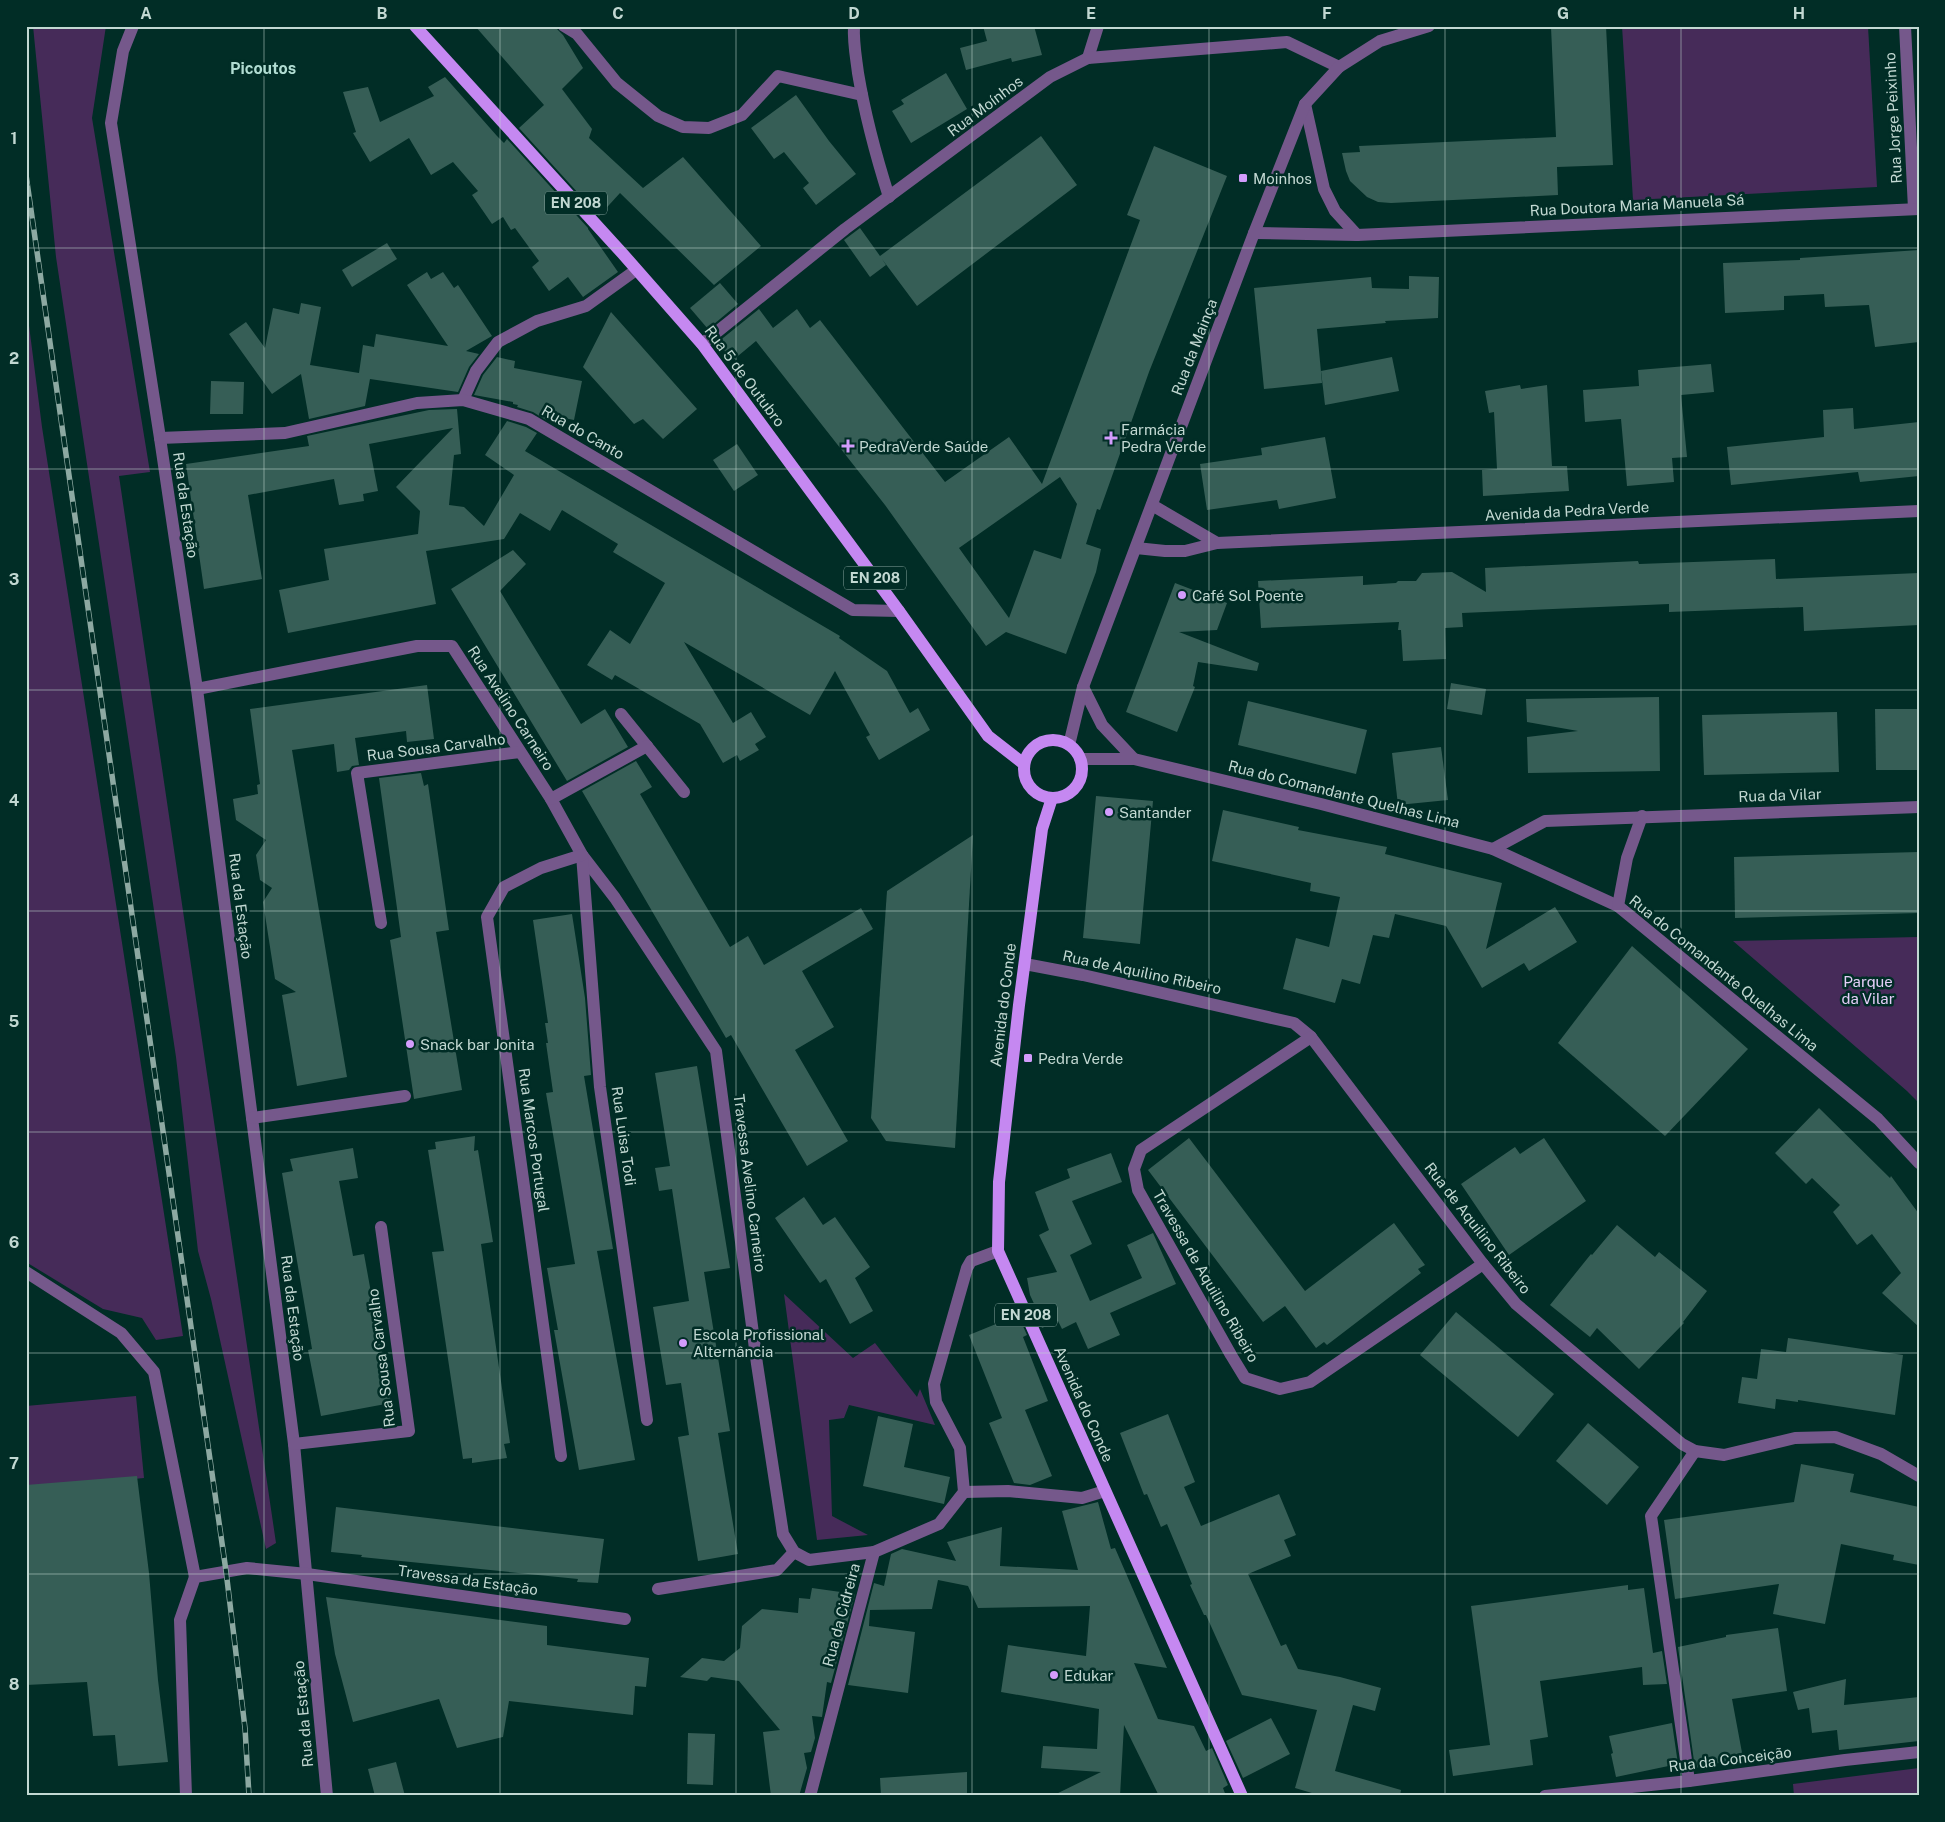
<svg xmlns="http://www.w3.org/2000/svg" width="1945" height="1822" font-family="'Public Sans',sans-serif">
<rect width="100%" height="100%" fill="#012d26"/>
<g fill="#462b59">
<polygon points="33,26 106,26 92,118 150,472 119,476 276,1543 266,1549 211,1299 198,1251 176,1057 56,257"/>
<polygon points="1622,26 1868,26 1877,187 1633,200"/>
<polygon points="26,302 42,427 183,1336 156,1340 142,1318 103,1309 26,1262"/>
<polygon points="1919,937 1919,1103 1907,1091 1733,941"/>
<polygon points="784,1294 853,1358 875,1343 917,1397 920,1389 935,1425 849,1405 844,1418 829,1420 832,1516 868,1535 817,1540"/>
<polygon points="136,1396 144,1478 26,1489 26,1406"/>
<polygon points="1919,1768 1919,1796 1794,1796 1793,1784"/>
</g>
<g fill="#365e56" fill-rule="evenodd">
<polygon points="475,26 553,26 556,28 563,35 583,68 562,89 592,129 589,138 643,188 683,157 761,246 714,285 620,193 599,216 519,128 544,105"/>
<polygon points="983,26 1034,26 1042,55 1012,62 1011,58 966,70 960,48 987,41"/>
<polygon points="1606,26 1613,165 1557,167 1558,195 1391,203 1378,202 1367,197 1350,181 1346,171 1342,153 1360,152 1359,146 1556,137 1551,27"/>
<polygon points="946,73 967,109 911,143 892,111 904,104 901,100"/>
<polygon points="445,77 497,136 504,143 507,139 588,228 588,229 618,272 583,297 568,277 549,291 532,267 539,261 515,228 511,230 503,217 492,224 472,195 478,191 453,162 431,175 409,138 370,162 353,133 356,132 343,92 368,87 380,122 434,96 428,87"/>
<polygon points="796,95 829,141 856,174 816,205 803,188 809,183 784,152 774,159 751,128"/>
<polygon points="1041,136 1077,185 917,306 882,259 886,265 870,277 844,240 860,228 880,256"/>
<path d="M1154 146 1227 176 1149 372 1100 510 1097 509 1086 544 1101 549 1096 572 1066 654 1006 632 986 646 885 505 756 341 732 361 718 342 759 309 773 328 797 309 810 328 820 320 945 482 1009 437 1042 484 1140 220 1127 215ZM1060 477 1077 504 1061 559 1034 550 1009 618 959 548Z"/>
<polygon points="387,243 397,259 352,287 342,270"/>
<polygon points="1919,250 1919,342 1875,347 1869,305 1825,307 1824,294 1784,296 1784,310 1725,313 1723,263 1800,260 1800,258"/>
<polygon points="427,272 431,279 443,272 454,288 458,285 492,336 466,351 479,354 469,367 458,392 370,379 365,406 309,419 301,374 272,394 229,334 246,322 265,348 273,308 299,314 301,303 321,307 310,365 359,373 363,345 374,347 376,334 448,346 407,285"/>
<polygon points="1409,276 1439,277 1438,318 1385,321 1386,323 1317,329 1322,383 1264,389 1254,288 1371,277 1372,288 1409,289"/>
<polygon points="720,283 738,304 708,329 690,308"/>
<polygon points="611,312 697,409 663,439 643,419 634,424 583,367"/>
<polygon points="497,357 515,361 514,368 582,381 574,420 549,415 546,420 533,412 517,407 518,405 513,404 513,402 474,395 483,375"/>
<polygon points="1392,357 1399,391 1325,405 1321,371"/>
<polygon points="1711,364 1714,392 1681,395 1687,457 1672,458 1674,482 1627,486 1621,419 1585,422 1583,390 1639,386 1638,370"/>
<polygon points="211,381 244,382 243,414 210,414"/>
<polygon points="1520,385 1521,389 1547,385 1552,466 1567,466 1569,491 1483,496 1482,470 1497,469 1494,412 1489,413 1485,391"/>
<polygon points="1853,408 1854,429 1919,422 1919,476 1860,482 1858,472 1731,485 1727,447 1824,437 1823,410"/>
<polygon points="457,409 461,454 454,455 449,505 464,507 484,526 514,475 485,455 507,421 526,427 537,433 525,451 840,636 839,638 887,671 910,713 918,708 930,730 879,760 866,737 870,735 835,671 810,715 684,642 733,723 751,712 766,737 755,744 759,750 740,761 737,755 723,763 700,724 615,675 612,680 587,665 610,630 630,644 665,583 613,552 618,544 562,510 550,531 520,513 504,539 426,551 436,604 288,633 279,590 329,580 324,549 418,534 420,511 396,487 453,428 369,444 378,491 363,494 364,501 339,505 334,479 248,495 262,579 204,589 186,464 309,446 307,436 429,410"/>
<polygon points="1325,437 1336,498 1279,509 1277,500 1207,510 1200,464 1262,455 1261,448"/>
<polygon points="737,444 758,475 734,491 713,460"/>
<polygon points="513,550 526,564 500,591 581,724 605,709 628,747 567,781 451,589"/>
<polygon points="1775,559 1776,579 1919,573 1919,625 1804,631 1803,607 1669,612 1669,604 1462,613 1463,627 1445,628 1446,659 1403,661 1401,630 1398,630 1399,622 1261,628 1258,581 1363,576 1363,585 1396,583 1398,581 1416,581 1422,573 1452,572 1486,592 1485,568 1638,561 1639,564"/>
<polygon points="1175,583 1227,603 1217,630 1179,632 1259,663 1257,671 1198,662 1193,686 1195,687 1177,732 1126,712"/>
<polygon points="1451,683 1486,689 1482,715 1447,709"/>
<polygon points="427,685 434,739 407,742 406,731 355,738 359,765 352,766 349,770 337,772 334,744 292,750 347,1077 297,1086 282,995 296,992 275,979 263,902 272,888 260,880 256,855 266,840 236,820 233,799 258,794 257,785 260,784 250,709"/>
<polygon points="1659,697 1660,771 1528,773 1527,737 1578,731 1527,722 1526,699"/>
<polygon points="1248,701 1367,730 1356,774 1238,745"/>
<polygon points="1875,709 1919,709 1919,770 1876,770"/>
<polygon points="1837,712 1839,772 1704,775 1702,715"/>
<polygon points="1441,747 1448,800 1398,805 1392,753"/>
<polygon points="636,761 652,787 640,794 730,947 748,936 764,965 861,908 873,929 802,971 834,1027 795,1050 848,1141 807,1166 731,1035 726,1038 582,791"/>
<polygon points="421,773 424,786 428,784 449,930 436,932 462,1090 414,1099 390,940 401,937 379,778"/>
<polygon points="1096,796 1153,801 1140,944 1083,938"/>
<polygon points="1223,810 1299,827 1298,830 1387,847 1385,854 1502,883 1486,949 1555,907 1577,942 1529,971 1524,963 1482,988 1446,926 1395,914 1389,938 1373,935 1360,984 1342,979 1335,1003 1283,989 1296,938 1329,947 1340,897 1310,891 1311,883 1212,861"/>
<polygon points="973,835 955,1148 886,1141 871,1118 887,891"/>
<polygon points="1919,852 1919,913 1735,918 1734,857"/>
<polygon points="572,914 585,998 591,1075 584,1076 613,1249 597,1251 635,1460 579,1470 554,1330 558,1330 547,1268 575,1264 546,1093 553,1092 546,1043 548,1043 545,1023 548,1023 533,920"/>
<polygon points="1632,946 1748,1049 1665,1136 1558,1043"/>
<polygon points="697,1066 730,1268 704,1272 730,1431 718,1433 738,1554 698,1561 678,1437 689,1435 681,1383 666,1385 653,1307 689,1301 672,1189 659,1191 655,1168 670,1166 655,1073"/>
<polygon points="1819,1108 1890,1178 1891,1176 1919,1214 1919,1327 1882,1293 1901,1273 1872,1234 1857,1245 1833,1212 1840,1205 1812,1178 1806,1184 1775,1153"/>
<polygon points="475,1136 474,1151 478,1150 493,1242 481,1244 510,1443 504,1444 507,1458 472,1463 472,1458 463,1459 432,1252 444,1251 428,1150 436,1149 435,1142"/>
<polygon points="1189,1138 1305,1291 1394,1223 1425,1265 1418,1269 1421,1273 1327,1345 1324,1342 1316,1348 1285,1306 1263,1322 1148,1170"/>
<polygon points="1544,1138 1586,1201 1509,1255 1461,1184 1515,1147 1520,1154"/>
<polygon points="353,1148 358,1178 339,1181 353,1256 364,1254 391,1403 321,1416 308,1350 312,1349 282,1173 293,1171 290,1159"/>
<polygon points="1111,1153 1122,1182 1072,1201 1092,1244 1070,1255 1090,1301 1142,1278 1127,1245 1153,1233 1176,1284 1110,1313 1120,1335 1088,1349 1076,1322 1062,1329 1058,1321 1042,1328 1033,1309 1036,1308 1030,1295 1027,1278 1057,1272 1039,1235 1049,1230 1035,1192 1070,1178 1067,1169"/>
<polygon points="804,1197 823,1225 835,1217 870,1267 855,1278 873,1311 850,1324 826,1279 820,1283 775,1218"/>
<polygon points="1617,1225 1655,1257 1659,1252 1707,1291 1683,1322 1684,1323 1639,1369 1597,1328 1590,1337 1550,1305 1591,1254 1592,1255"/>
<polygon points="1456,1312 1554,1394 1518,1437 1420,1355"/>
<polygon points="1018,1315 1027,1335 1023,1337 1048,1401 1025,1410 1052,1476 1030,1485 1014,1483 989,1423 1002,1418 969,1335"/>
<polygon points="1788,1338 1903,1355 1895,1415 1798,1400 1798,1402 1776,1399 1775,1409 1738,1403 1742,1377 1757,1379 1761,1349 1786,1352"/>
<polygon points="1168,1414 1195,1482 1184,1487 1201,1526 1279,1494 1296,1535 1284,1540 1291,1556 1248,1574 1281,1646 1286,1644 1298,1669 1340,1677 1381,1688 1375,1711 1353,1705 1335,1771 1401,1790 1400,1796 1322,1796 1295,1788 1317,1710 1242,1695 1206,1615 1204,1615 1190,1585 1192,1584 1167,1524 1161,1527 1147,1494 1144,1495 1120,1433"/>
<polygon points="878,1416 913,1424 904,1467 950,1477 944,1504 863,1486"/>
<polygon points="1588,1423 1639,1467 1607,1505 1556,1461"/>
<polygon points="1801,1464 1854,1474 1850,1492 1919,1507 1919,1565 1893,1560 1894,1555 1841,1544 1825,1624 1773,1614 1779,1584 1675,1599 1664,1520 1794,1502"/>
<polygon points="137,1476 149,1573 158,1680 168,1762 118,1766 115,1735 93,1736 87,1682 26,1685 26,1485"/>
<polygon points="1098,1502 1111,1549 1115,1548 1167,1668 1134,1663 1158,1719 1194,1726 1206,1751 1212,1748 1228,1785 1223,1788 1226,1796 1159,1796 1124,1725 1120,1796 1052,1796 1101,1772 1041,1768 1043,1746 1097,1749 1099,1709 1001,1692 1008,1645 1086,1656 1090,1606 978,1608 968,1586 938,1580 932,1609 870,1610 869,1626 915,1632 908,1693 848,1685 874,1583 884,1586 891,1554 902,1549 956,1561 947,1542 1002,1527 1000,1566 1078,1570 1062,1511"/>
<polygon points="336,1507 604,1539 598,1583 577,1582 578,1579 361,1557 362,1555 331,1552"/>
<polygon points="1628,1585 1628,1590 1644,1588 1653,1653 1662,1651 1667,1684 1643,1685 1642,1667 1540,1681 1548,1737 1530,1740 1533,1765 1453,1776 1449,1750 1490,1745 1471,1606"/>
<polygon points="812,1588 855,1594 831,1683 827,1682 822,1717 812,1716 815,1738 811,1752 804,1753 807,1768 799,1796 771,1796 763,1732 780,1730 739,1681 711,1677 707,1681 680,1677 702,1658 724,1661 740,1648 742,1626 762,1609 798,1613 799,1598 810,1599"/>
<polygon points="326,1597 547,1626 547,1645 649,1658 646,1687 635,1686 633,1715 509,1701 503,1737 457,1748 439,1699 353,1722 335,1654"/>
<polygon points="1778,1628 1787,1691 1732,1699 1743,1758 1695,1768 1678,1647 1726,1637 1726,1635"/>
<polygon points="1846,1679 1844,1705 1919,1697 1919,1741 1839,1750 1837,1730 1812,1733 1809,1708 1798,1710 1793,1692"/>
<polygon points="1271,1718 1290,1754 1243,1778 1226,1741"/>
<polygon points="1672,1723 1678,1764 1616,1777 1611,1754 1613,1753 1609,1736"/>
<polygon points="688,1733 715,1734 713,1785 687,1784"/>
<polygon points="396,1762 405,1796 375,1796 368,1769"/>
<polygon points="967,1772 967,1796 881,1796 880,1778"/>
</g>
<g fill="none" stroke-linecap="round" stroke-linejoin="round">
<g stroke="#75588b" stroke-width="12">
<polyline points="133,26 123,51 111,123 160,438 197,689 252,1118 294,1444 327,1796"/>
<polyline points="564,26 577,34 617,83 658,116 683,127 709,128 742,115 778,76 862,95"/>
<path d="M854 26C853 42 856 57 858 73 865 115 876 156 889 197"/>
<polyline points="1905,26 1914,209"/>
<polyline points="1088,58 1098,26"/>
<polyline points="1305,104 1324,189 1335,211 1357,235"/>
<polyline points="1254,233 1357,235 1919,209"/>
<polyline points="702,344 845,229 1050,77 1088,58 1287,42 1339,67"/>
<polyline points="463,400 476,371 498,342 537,321 586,306 636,270"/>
<polyline points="160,438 285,433 417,403 463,400 529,419 853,610 899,611"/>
<polyline points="1152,505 1217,543"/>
<polyline points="1136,548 1165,551 1185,551 1217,543 1919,511"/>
<polyline points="1083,687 1102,725 1134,759"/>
<polyline points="197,689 417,646 452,646 551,799 582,855 615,898 716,1051 757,1364 783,1534 794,1552 809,1560 874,1552"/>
<polyline points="621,714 684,792"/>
<polyline points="1069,745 1083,687 1254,233 1305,104 1339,67 1380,41 1429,26"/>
<polyline points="1080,759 1134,759 1321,804 1493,849 1618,906 1878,1119 1919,1163"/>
<polyline points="551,799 647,746"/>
<polyline points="1493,849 1545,821 1919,807"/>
<polyline points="582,855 600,1087 647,1420"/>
<polyline points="1618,906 1627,858 1642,816"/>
<polyline points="381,923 357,773 520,752"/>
<polyline points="1025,964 1083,975 1294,1023 1311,1037 1483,1264 1516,1304 1682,1444 1695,1451 1724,1455 1795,1438 1835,1437 1881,1454 1919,1476"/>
<polyline points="1311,1037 1141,1150 1134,1169 1138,1190 1231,1355 1245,1378 1280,1389 1310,1382 1483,1264"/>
<polyline points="252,1118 405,1096"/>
<polyline points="26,1272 121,1333 154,1372 195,1577"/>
<polyline points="294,1444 409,1431 381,1227"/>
<polyline points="561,1456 487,917 504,887 541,868 582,855"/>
<polyline points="964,1492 1008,1491 1082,1498 1105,1491"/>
<polyline points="658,1589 777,1570 794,1552"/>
<polyline points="1689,1781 1651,1516 1695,1451"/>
<polyline points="186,1796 180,1620 195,1577 247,1568 307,1574 625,1619"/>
<polyline points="810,1796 874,1552 939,1524 964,1492 960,1448 936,1402 934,1384 967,1268 971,1261 998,1251"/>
<polyline points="1545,1796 1689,1781 1845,1760 1919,1752"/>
</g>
<g stroke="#c588f1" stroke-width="12">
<polyline points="415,26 622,253 702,344 899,611 988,736 1024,764"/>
<circle cx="1053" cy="769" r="29"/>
<polyline points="1052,798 1042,829 1019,1005 999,1182 998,1251 1242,1796"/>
</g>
<defs>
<polyline id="rail" points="26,175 226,1571 245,1728 249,1796"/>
</defs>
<use href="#rail" stroke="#8da9a2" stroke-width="5.5"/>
<use href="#rail" stroke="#012d26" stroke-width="4" stroke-dasharray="11" stroke-linecap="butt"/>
</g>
<path fill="none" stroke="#c2d8d2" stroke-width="1" stroke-opacity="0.55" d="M264 26V1796M500 26V1796M736 26V1796M972 26V1796M1209 26V1796M1445 26V1796M1681 26V1796M26 248H1919M26 469H1919M26 690H1919M26 911H1919M26 1132H1919M26 1353H1919M26 1574H1919"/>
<g fill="#d39cfc" stroke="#012d26" stroke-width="2">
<rect x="1238" y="173" width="10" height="10" rx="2.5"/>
<path d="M1108.5 430.5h5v5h5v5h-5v5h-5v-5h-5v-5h5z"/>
<path d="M845.5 438.5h5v5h5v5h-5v5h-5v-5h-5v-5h5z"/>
<circle cx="1182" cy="595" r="5"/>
<circle cx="1109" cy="812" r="5"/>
<circle cx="410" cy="1044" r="5"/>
<rect x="1023" y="1053" width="10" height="10" rx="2.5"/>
<circle cx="683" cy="1343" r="5"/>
<circle cx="1054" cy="1675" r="5"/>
</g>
<g text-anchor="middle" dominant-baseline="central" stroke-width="5" stroke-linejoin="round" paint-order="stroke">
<g fill="#012d26" stroke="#88a59e" stroke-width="1">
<rect x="545" y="191.5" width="62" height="23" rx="4"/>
<rect x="844" y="566.5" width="62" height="23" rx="4"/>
<rect x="995" y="1303.5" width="62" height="23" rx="4"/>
</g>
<g font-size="14" font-weight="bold" fill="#c2d8d2">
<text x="576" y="203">EN 208</text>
<text x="875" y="578">EN 208</text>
<text x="1026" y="1315">EN 208</text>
</g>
<g font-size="15" fill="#c2d8d2" stroke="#012d26">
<text transform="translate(985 106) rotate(-37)">Rua Moínhos</text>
<text transform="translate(1893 118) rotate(-93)">Rua Jorge Peixinho</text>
<text transform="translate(1637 205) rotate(-3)">Rua Doutora Maria Manuela Sá</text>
<text transform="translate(1194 347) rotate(-69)">Rua da Mainça</text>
<text transform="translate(745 376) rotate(53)">Rua 5 de Outubro</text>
<text transform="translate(583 432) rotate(30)">Rua do Canto</text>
<text transform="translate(186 505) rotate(82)">Rua da Estação</text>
<text transform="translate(1567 511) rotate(-3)">Avenida da Pedra Verde</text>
<text transform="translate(511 708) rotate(57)">Rua Avelino Carneiro</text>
<text transform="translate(436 747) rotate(-7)">Rua Sousa Carvalho</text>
<text transform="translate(1344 794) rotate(14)">Rua do Comandante Quelhas Lima</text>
<text transform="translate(1780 795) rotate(-2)">Rua da Vilar</text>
<text transform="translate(241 906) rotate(83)">Rua da Estação</text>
<text transform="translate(1142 972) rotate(12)">Rua de Aquilino Ribeiro</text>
<text transform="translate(1724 973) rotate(39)">Rua do Comandante Quelhas Lima</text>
<text transform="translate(1003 1005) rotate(-83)">Avenida do Conde</text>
<text transform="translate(624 1136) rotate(82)">Rua Luisa Todi</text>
<text transform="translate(534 1140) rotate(82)">Rua Marcos Portugal</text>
<text transform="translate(750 1183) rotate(83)">Travessa Avelino Carneiro</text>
<text transform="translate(1478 1228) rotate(52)">Rua de Aquilino Ribeiro</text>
<text transform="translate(1206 1276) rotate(60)">Travessa de Aquilino Ribeiro</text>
<text transform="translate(293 1308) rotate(83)">Rua da Estação</text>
<text transform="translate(381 1358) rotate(-97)">Rua Sousa Carvalho</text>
<text transform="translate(1084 1404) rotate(66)">Avenida do Conde</text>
<text transform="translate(468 1580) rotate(8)">Travessa da Estação</text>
<text transform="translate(841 1615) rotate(-75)">Rua da Cidreira</text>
<text transform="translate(303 1714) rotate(-95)">Rua da Estação</text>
<text transform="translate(1730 1759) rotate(-7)">Rua da Conceição</text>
</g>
<g font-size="15" fill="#c2d8d2" stroke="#012d26" text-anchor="start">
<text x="1253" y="178">Moinhos</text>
<text x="1121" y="429">Farmácia<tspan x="1121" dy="17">Pedra Verde</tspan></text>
<text x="859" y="446">PedraVerde Saúde</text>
<text x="1192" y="595">Café Sol Poente</text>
<text x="1119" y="812">Santander</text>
<text x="420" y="1044">Snack bar Jonita</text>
<text x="1038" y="1058">Pedra Verde</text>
<text x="693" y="1334">Escola Profissional<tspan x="693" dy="17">Alternância</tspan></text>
<text x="1064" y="1675">Edukar</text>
</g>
<g font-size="15" fill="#e5cef8" stroke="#012d26">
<text x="1868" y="981">Parque<tspan x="1868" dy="17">da Vilar</tspan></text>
</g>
<g font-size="16" font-weight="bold" fill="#b1ddd2" stroke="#012d26">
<text x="263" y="68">Picoutos</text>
</g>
</g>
<rect width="1945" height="1822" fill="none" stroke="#012d26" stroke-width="55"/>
<rect x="28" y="28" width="1890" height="1766" fill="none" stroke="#c2d8d2" stroke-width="2"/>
<g font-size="16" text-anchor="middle" font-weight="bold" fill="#c2d8d2">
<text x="146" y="19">A</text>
<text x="382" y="19">B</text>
<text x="618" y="19">C</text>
<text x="854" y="19">D</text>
<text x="1091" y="19">E</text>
<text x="1327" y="19">F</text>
<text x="1563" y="19">G</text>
<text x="1799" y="19">H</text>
<text x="14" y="144">1</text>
<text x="14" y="364">2</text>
<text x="14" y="585">3</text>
<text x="14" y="806">4</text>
<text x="14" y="1027">5</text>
<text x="14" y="1248">6</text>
<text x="14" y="1469">7</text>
<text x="14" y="1690">8</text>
</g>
</svg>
